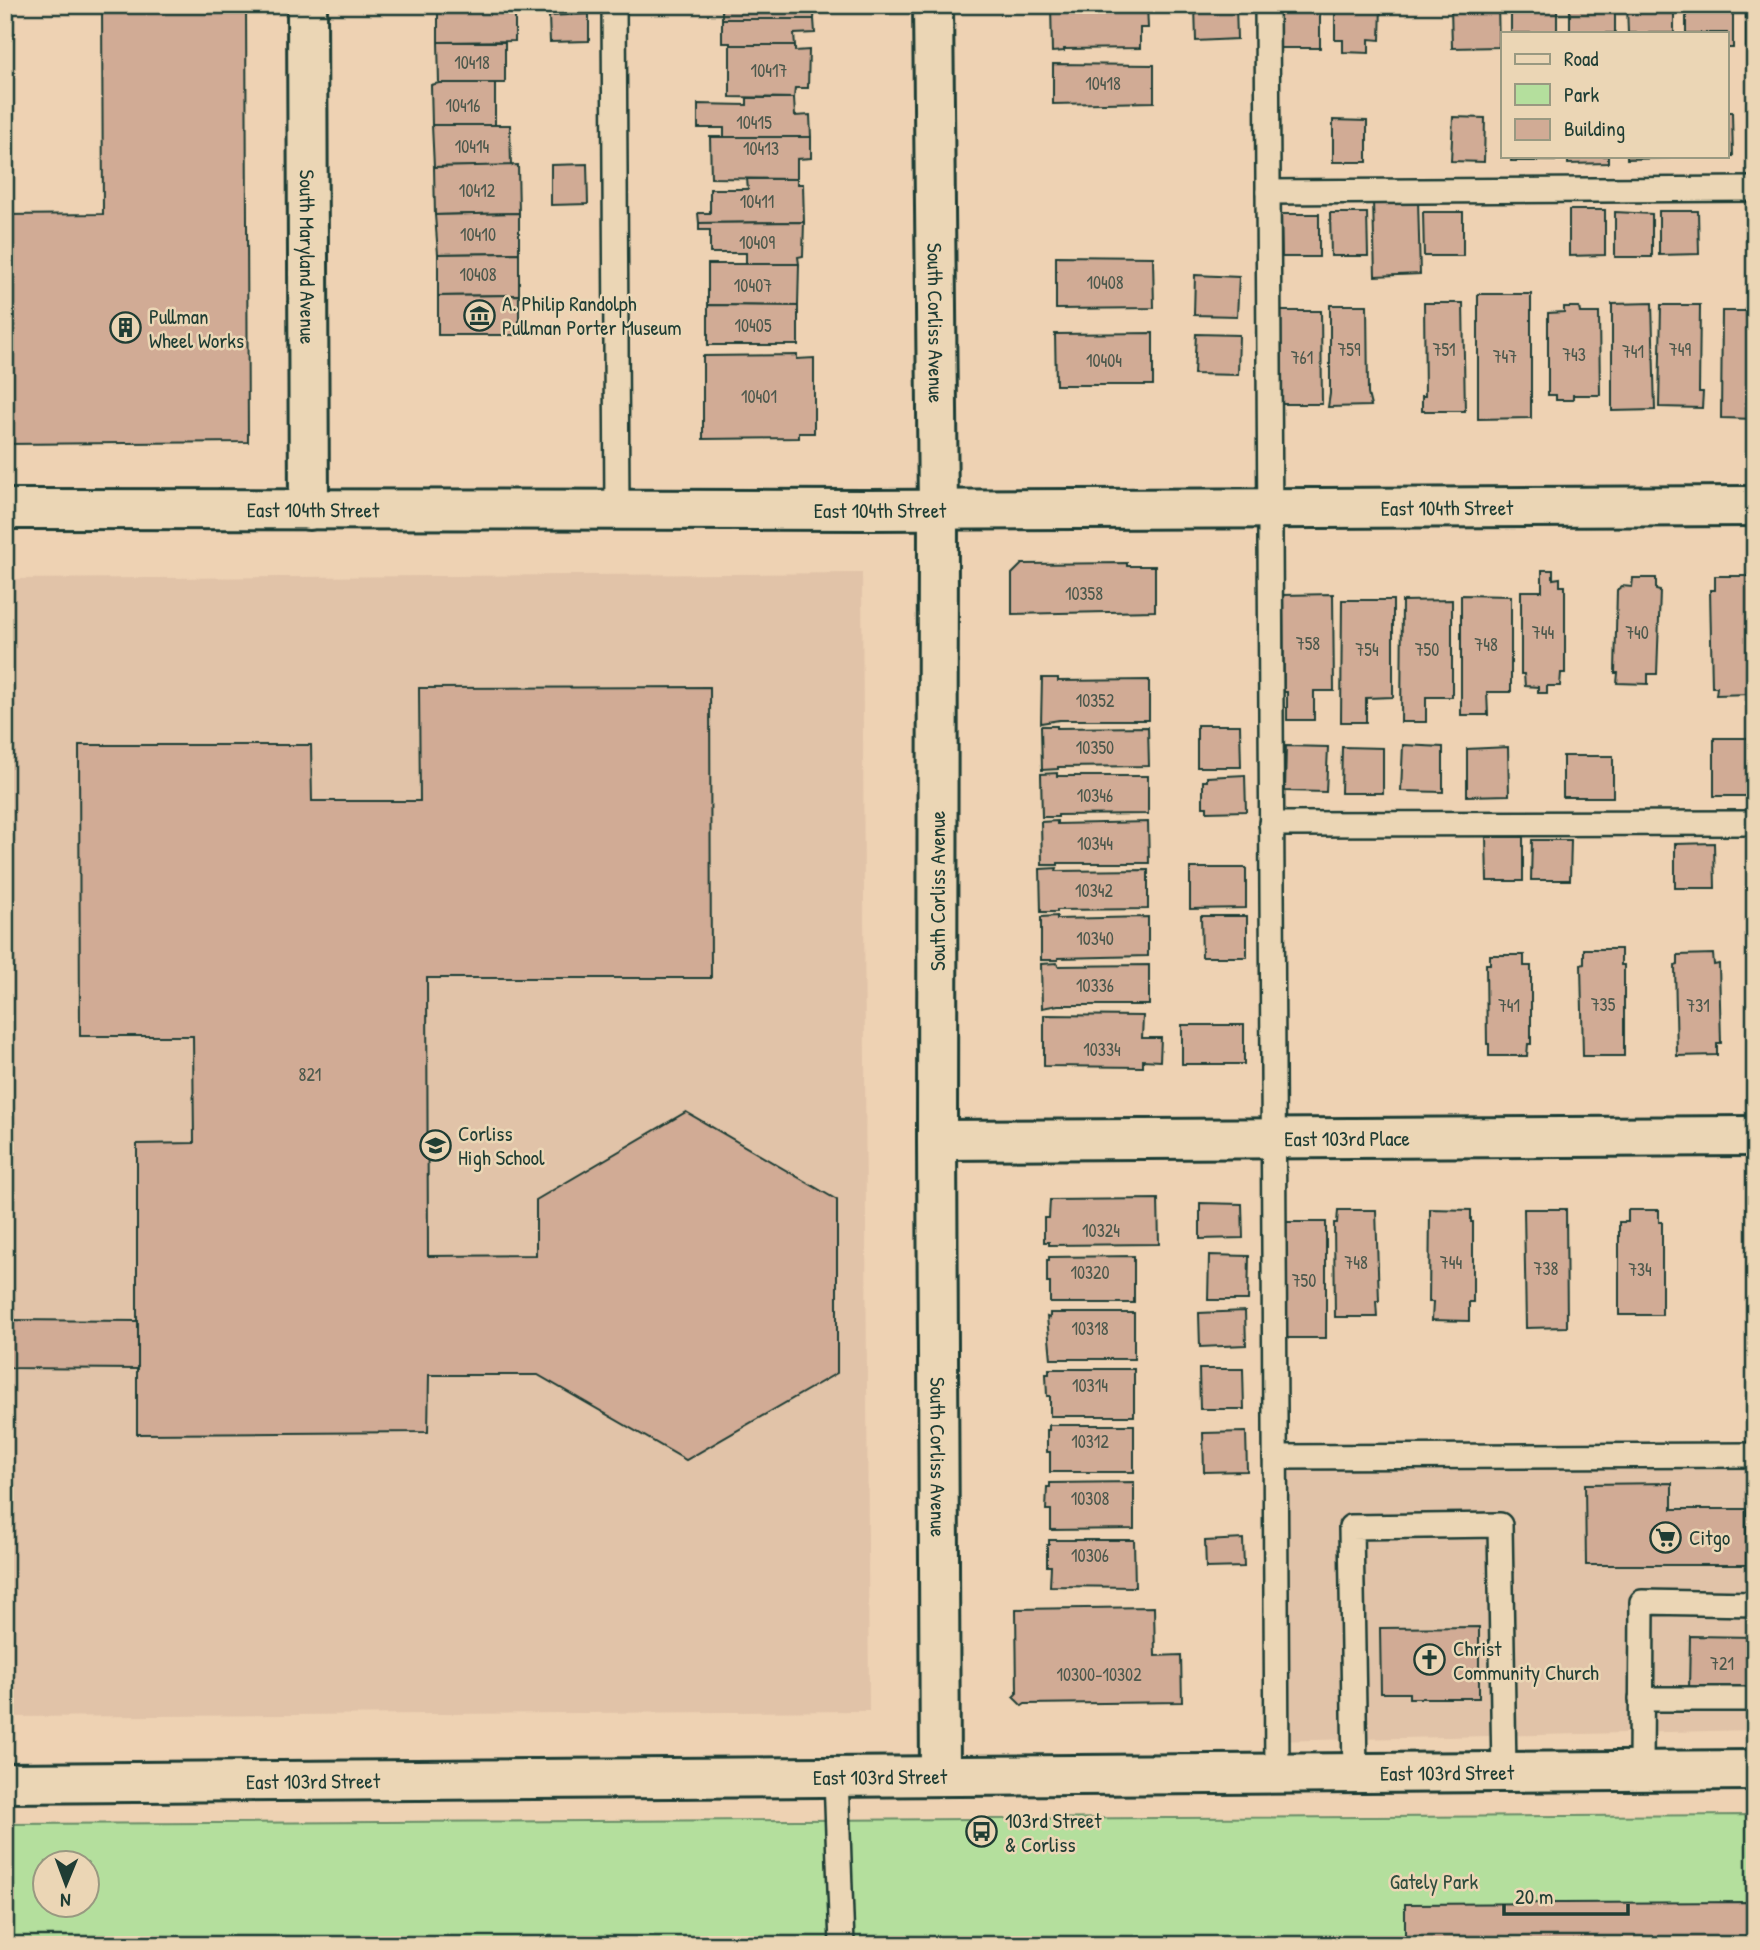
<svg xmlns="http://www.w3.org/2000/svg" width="1760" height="1950" font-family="'Patrick Hand',sans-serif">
<rect width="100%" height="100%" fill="#eed2b3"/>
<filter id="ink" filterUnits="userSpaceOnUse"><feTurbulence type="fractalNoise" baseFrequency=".0143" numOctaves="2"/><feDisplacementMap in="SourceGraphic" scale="14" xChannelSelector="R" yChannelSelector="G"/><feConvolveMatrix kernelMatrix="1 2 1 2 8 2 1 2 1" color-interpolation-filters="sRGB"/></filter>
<g filter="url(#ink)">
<g fill="#e1c3a8">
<polygon points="862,573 869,1711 5,1717 5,579"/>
<polygon points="1755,1450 1755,1730 1270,1741 1270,1451"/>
</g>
<path fill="#b4df9d" stroke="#6a8e68" stroke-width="2" fill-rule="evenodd" d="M1755 1815V1945H5V1824ZM46 1862H88V1904H46Z"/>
<g fill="#d1ab95" stroke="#1f3d34" stroke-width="2">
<polygon points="102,5 246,5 248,442 5,444 5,215 103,214"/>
<polygon points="438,5 515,5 515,41 438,42"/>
<polygon points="722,5 815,5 814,19 722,19"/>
<polygon points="1051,5 1147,5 1148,28 1140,28 1140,48 1064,49 1064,51 1052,52"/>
<polygon points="1195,5 1236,5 1237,39 1196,41"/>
<rect x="1278" y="5" width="42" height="43"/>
<polygon points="1335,5 1381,5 1380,40 1369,39 1369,53 1343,52 1343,40 1335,40"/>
<polygon points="1451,5 1498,5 1499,47 1452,48"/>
<rect x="1511" y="5" width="46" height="28"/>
<rect x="1570" y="5" width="45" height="28"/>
<polygon points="1627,5 1674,5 1674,33 1628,33"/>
<polygon points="1686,5 1733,5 1733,48 1727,48 1727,33 1686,33"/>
<rect x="1746" y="5" width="9" height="42"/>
<polygon points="589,14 589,41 550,42 549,16"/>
<polygon points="722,19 814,19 815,33 794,34 795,45 730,45 730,43 722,43"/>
<polygon points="438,42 505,42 505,83 439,83"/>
<polygon points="730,45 795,45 795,51 809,50 808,88 795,88 794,98 730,97"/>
<polygon points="1053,64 1154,65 1154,102 1053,104"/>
<polygon points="439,83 495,83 495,125 432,125 431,85"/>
<polygon points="747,98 794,98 795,116 810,115 811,137 724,137 724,128 698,128 698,104 747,105"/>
<rect x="1747" y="101" width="8" height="59"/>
<polygon points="1727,112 1732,112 1733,156 1727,156"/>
<polygon points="1453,117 1485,118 1484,162 1451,161"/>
<polygon points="1333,120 1367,121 1367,162 1333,162"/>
<polygon points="432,125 510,125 511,166 434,167"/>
<polygon points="710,137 811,137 811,158 797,159 797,179 711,178"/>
<rect x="1511" y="156" width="44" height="5"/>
<polygon points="1568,156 1608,156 1608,163 1568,164"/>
<polygon points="1627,156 1671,156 1671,158 1627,159"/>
<polygon points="587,164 588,204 551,205 551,165"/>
<polygon points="518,165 519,213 435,215 434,167"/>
<polygon points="747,179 797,179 797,184 803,184 804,222 699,223 698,213 710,213 710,189 748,189"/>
<polygon points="1418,200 1420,274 1375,276 1373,201"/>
<polygon points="1569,210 1605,210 1605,255 1569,256"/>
<polygon points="1659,211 1698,211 1699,254 1659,255"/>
<polygon points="1423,212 1463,212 1463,256 1424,256"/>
<polygon points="1615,212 1652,214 1652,257 1615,257"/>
<polygon points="519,213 519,253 438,254 435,215"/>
<polygon points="1330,213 1367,213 1368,256 1331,256"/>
<polygon points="1281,214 1319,214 1319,257 1282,257"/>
<polygon points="804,222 803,256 798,257 799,264 746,264 746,253 710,253 710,230 699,230 699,223"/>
<polygon points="519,253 519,295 438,296 438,254"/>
<polygon points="1056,256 1153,257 1154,308 1056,309"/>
<polygon points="708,264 799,264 798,306 708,305"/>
<polygon points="1195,275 1239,277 1237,316 1194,315"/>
<polygon points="1478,294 1531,294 1531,418 1478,419"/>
<polygon points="519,295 519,335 438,335 438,296"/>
<polygon points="1424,303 1463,303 1465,411 1422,411 1422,396 1425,396"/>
<polygon points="1652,303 1655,410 1612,411 1612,304"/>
<polygon points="708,305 798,306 798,345 708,345"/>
<polygon points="1330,305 1367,305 1368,394 1371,406 1328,407 1330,394"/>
<polygon points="1661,305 1700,305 1699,392 1703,392 1702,408 1659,407"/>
<polygon points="1564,307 1579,307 1580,313 1599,313 1600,395 1573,395 1573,400 1556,400 1556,395 1548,395 1548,313 1564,312"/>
<polygon points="1281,311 1321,311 1322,404 1282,404"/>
<polygon points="1722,311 1755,311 1755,419 1721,418"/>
<polygon points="1153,333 1153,385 1056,385 1055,334"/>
<polygon points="1196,334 1239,335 1238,375 1194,374"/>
<polygon points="797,355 797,359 814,358 814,433 799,433 799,438 703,439 703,356"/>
<polygon points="1127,563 1127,566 1155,566 1155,611 1012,614 1012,574 1022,564"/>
<polygon points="1542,570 1553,570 1553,579 1560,578 1560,586 1565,586 1565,673 1561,673 1560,686 1547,686 1547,693 1538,693 1538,687 1525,686 1524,674 1521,674 1521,591 1542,591"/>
<polygon points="1715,576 1751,576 1750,591 1753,591 1754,674 1751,674 1752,694 1716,695 1717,687 1712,687 1710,590 1715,590"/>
<polygon points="1633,578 1656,578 1656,590 1660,591 1657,674 1648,674 1648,684 1617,683 1618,673 1615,673 1617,590 1622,586 1632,587"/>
<polygon points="1333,594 1334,691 1314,691 1314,720 1287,720 1287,692 1284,692 1283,595"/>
<polygon points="1461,595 1511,596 1511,692 1487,692 1488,715 1461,715"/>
<polygon points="1342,600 1393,600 1393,697 1366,698 1366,722 1341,722"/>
<polygon points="1452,600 1452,697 1426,697 1426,722 1401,722 1402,601"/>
<polygon points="1042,678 1058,678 1058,681 1149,680 1149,720 1059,720 1041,723"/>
<polygon points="710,687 711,978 427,978 428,1256 536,1255 536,1200 686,1112 837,1200 837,1373 686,1460 538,1375 429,1375 428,1432 137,1434 137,1144 194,1143 193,1036 80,1036 79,745 311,745 312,801 420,801 419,688"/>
<polygon points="1197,725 1240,725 1241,767 1197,767"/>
<polygon points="1041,726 1057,726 1057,728 1148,727 1149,766 1058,767 1058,769 1042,770"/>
<rect x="1714" y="738" width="39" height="58"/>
<polygon points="1403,745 1443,747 1443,792 1401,791"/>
<polygon points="1286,746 1328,747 1326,792 1285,791"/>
<polygon points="1342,747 1383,748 1383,793 1341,793"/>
<polygon points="1508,747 1509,795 1467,796 1467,749"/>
<rect x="1563" y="756" width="50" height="41"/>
<polygon points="1057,773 1057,776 1148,776 1148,814 1058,815 1058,817 1042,817 1041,774"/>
<polygon points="1245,775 1246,811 1207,812 1207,807 1203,807 1203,781 1207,781 1207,777"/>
<polygon points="1057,821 1057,824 1148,822 1149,863 1058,863 1058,865 1042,865 1041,822"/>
<polygon points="1486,837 1523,837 1523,881 1487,881"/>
<polygon points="1532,840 1571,840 1570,880 1531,880"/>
<polygon points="1714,843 1715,888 1675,888 1675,844"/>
<polygon points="1057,868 1056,871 1148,870 1148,909 1057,910 1057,912 1041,912 1040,869"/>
<polygon points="1190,868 1246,868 1246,908 1190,909"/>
<polygon points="1057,916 1057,919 1148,917 1148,956 1058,958 1058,960 1041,960 1041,917"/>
<polygon points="1201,916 1247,916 1247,957 1202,957"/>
<polygon points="1584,949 1621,949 1621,965 1624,965 1624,1056 1583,1056 1581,965 1584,964"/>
<polygon points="1713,954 1714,965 1719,964 1721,1043 1717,1043 1717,1055 1677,1056 1675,966 1678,965 1678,955"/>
<polygon points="1490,955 1524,955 1524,966 1531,966 1531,1044 1528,1044 1527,1056 1489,1056 1489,1044 1487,1044 1486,964 1490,964"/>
<polygon points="1057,963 1058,966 1149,965 1149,1005 1058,1005 1042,1008 1041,964"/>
<polygon points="1044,1015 1143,1016 1142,1038 1161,1038 1160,1061 1143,1060 1143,1067 1044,1066"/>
<rect x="1182" y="1025" width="62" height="39"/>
<polygon points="1158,1199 1159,1244 1049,1245 1049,1242 1044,1242 1044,1218 1049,1218 1050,1200"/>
<polygon points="1200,1203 1242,1204 1243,1238 1200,1239"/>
<polygon points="1430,1209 1471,1210 1471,1222 1473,1222 1473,1302 1469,1302 1469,1321 1432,1320 1433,1302 1429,1302"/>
<polygon points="1524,1209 1566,1209 1567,1327 1526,1328"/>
<polygon points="1338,1210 1376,1210 1379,1301 1376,1301 1377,1317 1335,1317 1334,1223 1337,1223"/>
<polygon points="1628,1210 1659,1210 1659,1222 1662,1222 1662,1315 1619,1315 1619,1222 1628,1222"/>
<rect x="1283" y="1222" width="43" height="116"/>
<polygon points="5,1236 7,1567 5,1567"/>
<polygon points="1209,1255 1249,1256 1248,1300 1208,1300"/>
<polygon points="1134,1256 1134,1303 1050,1303 1050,1283 1047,1283 1047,1260 1049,1260 1049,1257"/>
<polygon points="1245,1311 1246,1345 1200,1347 1199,1313"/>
<polygon points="1050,1313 1134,1313 1134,1359 1051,1359 1047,1317 1050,1318"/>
<polygon points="6,1320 138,1321 138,1369 6,1368"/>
<polygon points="1049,1369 1134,1369 1134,1416 1050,1416 1050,1396 1047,1396 1046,1374 1049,1374"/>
<polygon points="1199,1369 1243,1369 1244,1409 1200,1409"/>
<polygon points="1049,1425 1134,1425 1134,1472 1050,1472 1050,1452 1047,1452 1047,1430 1049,1430"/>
<polygon points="1246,1432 1247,1471 1204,1472 1203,1433"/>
<polygon points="1134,1482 1134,1529 1051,1530 1051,1510 1046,1510 1047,1487 1050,1487 1050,1483"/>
<polygon points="1672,1483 1672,1509 1746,1509 1746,1565 1586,1565 1585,1484"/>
<polygon points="1243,1539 1244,1567 1206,1568 1205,1541"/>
<polygon points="1049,1540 1134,1540 1135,1587 1050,1586 1051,1566 1047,1566 1047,1545 1049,1545"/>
<polygon points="1154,1607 1155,1656 1181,1655 1182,1702 1025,1704 1022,1706 1013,1697 1017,1693 1016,1609"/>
<polygon points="1479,1627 1479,1698 1409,1698 1409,1693 1381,1693 1380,1628"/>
<polygon points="1690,1636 1755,1637 1755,1690 1689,1690"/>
<polygon points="1747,1902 1747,1945 1405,1945 1405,1904"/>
</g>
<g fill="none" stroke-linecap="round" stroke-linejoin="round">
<defs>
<g id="lane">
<polyline points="614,5 617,510"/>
<polyline points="1267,5 1277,1774"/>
<polyline points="1268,192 1755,189"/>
<polyline points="1271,824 1755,823"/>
<polyline points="1275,1457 1755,1455"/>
<polyline points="1641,1699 1755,1699"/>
<polyline points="1641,1771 1642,1602 1755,1604"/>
<polyline points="1355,1773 1351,1527 1500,1525 1504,1772"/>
<polyline points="836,1777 842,1945"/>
</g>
<g id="street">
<path id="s1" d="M307 5 309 510"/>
<path id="s2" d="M933 5 938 510 937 1140 940 1776"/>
<path id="s3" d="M5 509 869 510 1755 506"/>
<path id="s4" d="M937 1140 1755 1136"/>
</g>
<g id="secondary">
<path id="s5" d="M5 1783 1755 1770"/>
</g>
</defs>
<use href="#lane" stroke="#1f3d34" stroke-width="28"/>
<use href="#street" stroke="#1f3d34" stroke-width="44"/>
<use href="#secondary" stroke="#1f3d34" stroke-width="44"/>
<use href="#lane" stroke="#ebd6b5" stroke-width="23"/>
<use href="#street" stroke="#ebd6b5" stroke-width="38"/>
<use href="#secondary" stroke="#ebd6b5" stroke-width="38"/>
</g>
</g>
<defs>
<symbol id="museum-ring" viewBox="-11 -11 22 22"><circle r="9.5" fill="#ebd6b5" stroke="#1f3d34" stroke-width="1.5"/><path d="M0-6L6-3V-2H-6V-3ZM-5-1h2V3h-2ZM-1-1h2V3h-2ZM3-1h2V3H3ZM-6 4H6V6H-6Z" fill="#1f3d34"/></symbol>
<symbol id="building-ring" viewBox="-11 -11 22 22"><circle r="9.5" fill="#ebd6b5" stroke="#1f3d34" stroke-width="1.5"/><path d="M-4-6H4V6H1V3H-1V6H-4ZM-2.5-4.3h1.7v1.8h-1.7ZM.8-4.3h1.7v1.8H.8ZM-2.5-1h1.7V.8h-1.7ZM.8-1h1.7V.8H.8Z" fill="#1f3d34"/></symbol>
<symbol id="school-ring" viewBox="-11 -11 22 22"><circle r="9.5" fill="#ebd6b5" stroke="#1f3d34" stroke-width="1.5"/><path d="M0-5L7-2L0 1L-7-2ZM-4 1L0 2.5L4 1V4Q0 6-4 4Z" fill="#1f3d34"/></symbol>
<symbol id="supermarket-ring" viewBox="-11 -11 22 22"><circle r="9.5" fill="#ebd6b5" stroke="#1f3d34" stroke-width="1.5"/><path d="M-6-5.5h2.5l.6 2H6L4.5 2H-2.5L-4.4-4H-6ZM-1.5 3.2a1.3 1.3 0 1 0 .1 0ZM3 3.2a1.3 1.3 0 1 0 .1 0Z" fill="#1f3d34"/></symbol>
<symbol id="church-ring" viewBox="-11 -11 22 22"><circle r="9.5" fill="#ebd6b5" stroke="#1f3d34" stroke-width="1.5"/><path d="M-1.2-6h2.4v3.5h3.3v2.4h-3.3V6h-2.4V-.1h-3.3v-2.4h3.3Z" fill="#1f3d34"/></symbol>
<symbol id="bus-ring" viewBox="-11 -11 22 22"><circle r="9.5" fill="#ebd6b5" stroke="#1f3d34" stroke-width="1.5"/><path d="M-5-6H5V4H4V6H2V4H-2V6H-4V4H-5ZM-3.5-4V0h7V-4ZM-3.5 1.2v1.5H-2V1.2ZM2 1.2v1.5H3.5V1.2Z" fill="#1f3d34"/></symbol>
</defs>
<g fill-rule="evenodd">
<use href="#museum-ring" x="462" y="298" width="35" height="35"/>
<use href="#building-ring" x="108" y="310" width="35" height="35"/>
<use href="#school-ring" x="418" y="1128" width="35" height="35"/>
<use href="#supermarket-ring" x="1648" y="1520" width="35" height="35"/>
<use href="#church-ring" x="1412" y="1642" width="35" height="35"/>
<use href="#bus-ring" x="964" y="1814" width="35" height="35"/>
</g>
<g text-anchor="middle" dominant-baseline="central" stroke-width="5" stroke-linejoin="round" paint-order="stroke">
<g font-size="18" fill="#4c584c">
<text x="472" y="62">10418</text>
<text x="769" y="70">10417</text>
<text x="1103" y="83">10418</text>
<text x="463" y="105">10416</text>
<text x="754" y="122">10415</text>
<text x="472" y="146">10414</text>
<text x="761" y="148">10413</text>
<text x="477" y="190">10412</text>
<text x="757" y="201">10411</text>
<text x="478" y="234">10410</text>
<text x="757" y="242">10409</text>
<text x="478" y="274">10408</text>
<text x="1105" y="282">10408</text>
<text x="753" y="285">10407</text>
<text x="753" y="325">10405</text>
<text x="1349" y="349">759</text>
<text x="1444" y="349">751</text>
<text x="1680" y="349">749</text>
<text x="1633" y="351">741</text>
<text x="1574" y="354">743</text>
<text x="1505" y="356">747</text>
<text x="1302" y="357">761</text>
<text x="1104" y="360">10404</text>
<text x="759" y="396">10401</text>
<text x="1084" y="593">10358</text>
<text x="1543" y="632">744</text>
<text x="1637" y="632">740</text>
<text x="1308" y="643">758</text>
<text x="1486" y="644">748</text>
<text x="1367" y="649">754</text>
<text x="1427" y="649">750</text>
<text x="1095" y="700">10352</text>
<text x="1095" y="747">10350</text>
<text x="1095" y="795">10346</text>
<text x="1095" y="843">10344</text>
<text x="1094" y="890">10342</text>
<text x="1095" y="938">10340</text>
<text x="1095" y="985">10336</text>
<text x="1603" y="1004">735</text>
<text x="1509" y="1005">741</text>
<text x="1698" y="1005">731</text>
<text x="1102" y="1049">10334</text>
<text x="310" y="1074">821</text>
<text x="1101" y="1230">10324</text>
<text x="1356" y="1262">748</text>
<text x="1451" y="1262">744</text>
<text x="1546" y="1268">738</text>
<text x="1640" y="1269">734</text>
<text x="1090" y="1272">10320</text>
<text x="1304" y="1280">750</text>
<text x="1090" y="1328">10318</text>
<text x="1090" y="1385">10314</text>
<text x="1090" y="1441">10312</text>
<text x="1090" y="1498">10308</text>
<text x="1090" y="1555">10306</text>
<text x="1722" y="1663">721</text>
<text x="1099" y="1674">10300-10302</text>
</g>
<g font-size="21" fill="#1f3d34" stroke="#ebd6b5">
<text stroke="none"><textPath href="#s1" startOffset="252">South Maryland Avenue</textPath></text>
<text stroke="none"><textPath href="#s2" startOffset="318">South Corliss Avenue</textPath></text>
<text stroke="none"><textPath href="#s3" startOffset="1442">East 104th Street</textPath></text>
<text stroke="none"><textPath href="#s3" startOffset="308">East 104th Street</textPath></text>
<text stroke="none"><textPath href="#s3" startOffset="875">East 104th Street</textPath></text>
<text transform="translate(937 891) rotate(-90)">South Corliss Avenue</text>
<text stroke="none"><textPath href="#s4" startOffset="410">East 103rd Place</textPath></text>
<text stroke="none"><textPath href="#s2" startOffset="1452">South Corliss Avenue</textPath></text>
<text stroke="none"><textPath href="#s5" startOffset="1442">East 103rd Street</textPath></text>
<text stroke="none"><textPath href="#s5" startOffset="875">East 103rd Street</textPath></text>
<text stroke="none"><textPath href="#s5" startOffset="308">East 103rd Street</textPath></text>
</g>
<g font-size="21" fill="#1f3d34" stroke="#ebd6b5" text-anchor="start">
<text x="502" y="303">A. Philip Randolph<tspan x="502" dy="24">Pullman Porter Museum</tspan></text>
<text x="149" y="316">Pullman<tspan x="149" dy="24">Wheel Works</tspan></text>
<text x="458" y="1133">Corliss<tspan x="458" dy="24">High School</tspan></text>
<text x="1689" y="1537">Citgo</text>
<text x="1453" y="1648">Christ<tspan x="1453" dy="24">Community Church</tspan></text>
<text x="1005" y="1820">103rd Street<tspan x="1005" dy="24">&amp; Corliss</tspan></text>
</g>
<g font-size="21" fill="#2e4d3e" stroke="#ebd6b5">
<text x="1434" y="1881">Gately Park</text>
</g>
</g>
<rect width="1760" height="1950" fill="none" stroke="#ebd6b5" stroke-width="28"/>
<rect x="14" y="14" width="1732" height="1922" fill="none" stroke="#1f3d34" stroke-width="2.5" filter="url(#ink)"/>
<rect x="1501" y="32" width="228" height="126" fill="#ebd6b5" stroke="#999981" stroke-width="2"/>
<rect x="1515" y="54" width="35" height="10" fill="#ebd6b5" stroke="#999981" stroke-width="2"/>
<text x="1564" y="66" font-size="21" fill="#1f3d34">Road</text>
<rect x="1515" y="84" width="35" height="21" fill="#b4df9d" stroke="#999981" stroke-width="2"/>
<text x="1564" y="102" font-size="21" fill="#1f3d34">Park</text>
<rect x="1515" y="119" width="35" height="21" fill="#d1ab95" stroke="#999981" stroke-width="2"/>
<text x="1564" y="136" font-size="21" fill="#1f3d34">Building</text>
<g transform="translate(66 1884) rotate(181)"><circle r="33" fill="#ebd6b5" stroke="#999981" stroke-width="2"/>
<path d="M0-5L12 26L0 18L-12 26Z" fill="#1f3d34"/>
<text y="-10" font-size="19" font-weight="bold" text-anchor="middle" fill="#1f3d34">N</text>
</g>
<path d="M1504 1904v10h124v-10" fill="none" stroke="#1f3d34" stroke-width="3.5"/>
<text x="1515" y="1904" font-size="21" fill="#1f3d34" stroke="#ebd6b5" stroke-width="5" paint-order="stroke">20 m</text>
</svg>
